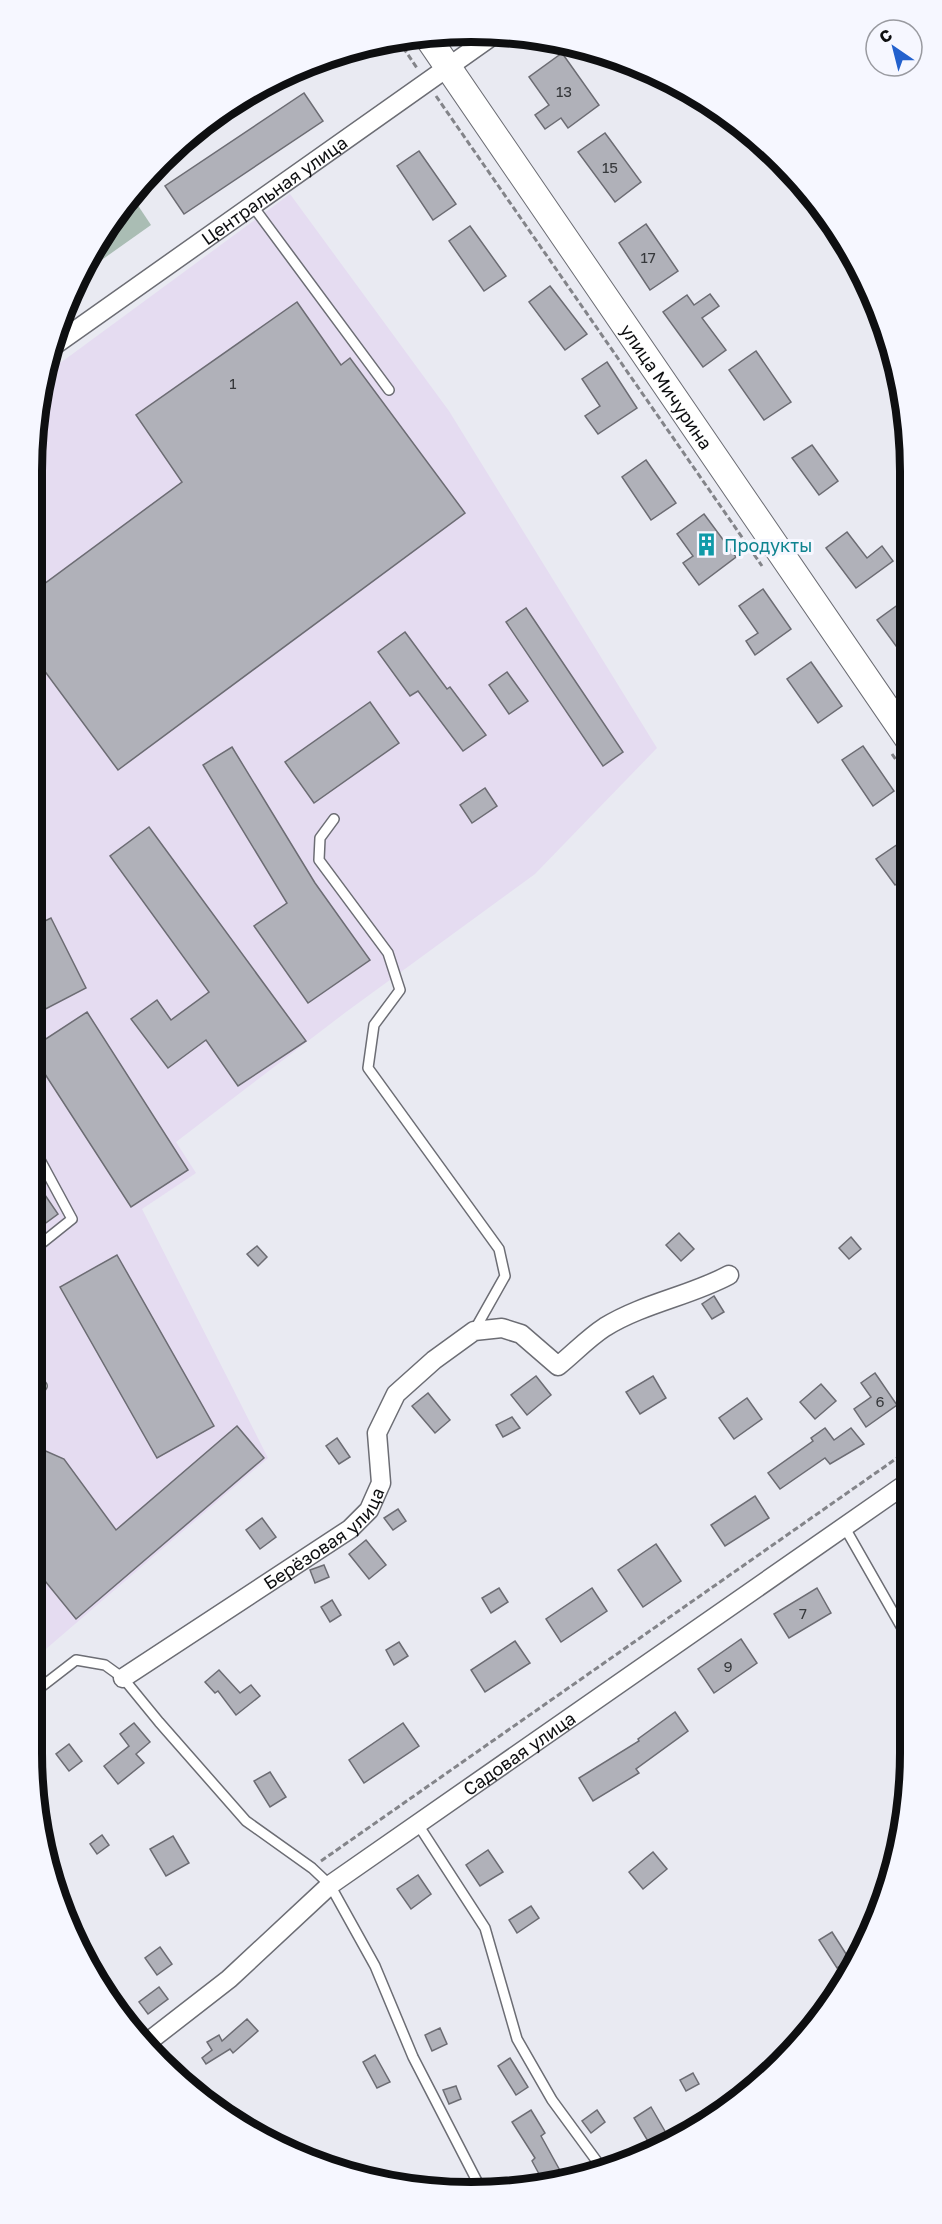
<svg xmlns="http://www.w3.org/2000/svg" width="942" height="2224" font-family="'Golos Text',sans-serif">
<rect width="100%" height="100%" fill="#e9eaf2"/>
<g fill="#e5dcf1">
<polygon points="452,33 482,34 462,47"/>
<polygon points="290,194 449,411 657,748 535,874 346,1012 176,1142 196,1173 142,1209 268,1458 32,1661 32,471 48,372"/>
</g>
<polygon fill="#aabdb4" points="131,195 151,225 79,276 91,251"/>
<g fill="#b0b1b9" stroke="#6c6c73" stroke-width="1.5">
<polygon points="562,53 599,105 568,128 561,118 545,129 535,115 549,105 529,77"/>
<polygon points="304,93 323,121 184,214 165,186"/>
<polygon points="605,133 641,182 615,202 578,152"/>
<polygon points="419,151 456,204 433,220 397,166"/>
<polygon points="646,224 678,271 650,290 619,243"/>
<polygon points="470,226 506,276 484,291 449,241"/>
<polygon points="550,286 587,334 565,350 529,302"/>
<polygon points="710,294 719,306 702,318 726,350 703,367 663,312 687,295 694,305"/>
<polygon points="297,302 341,365 350,358 465,513 118,770 32,654 32,593 182,482 136,415"/>
<polygon points="756,351 791,402 764,420 729,370"/>
<polygon points="607,362 637,408 598,434 585,416 600,406 582,379"/>
<polygon points="812,445 838,481 819,495 792,458"/>
<polygon points="646,460 676,503 651,520 622,477"/>
<polygon points="704,514 736,557 699,585 683,563 693,556 677,534"/>
<polygon points="847,532 867,558 882,546 893,561 856,588 826,548"/>
<polygon points="763,589 791,629 755,655 746,641 758,633 739,606"/>
<polygon points="899,604 907,616 907,661 877,620"/>
<polygon points="526,608 623,752 603,766 506,622"/>
<polygon points="405,632 447,689 450,687 486,735 463,751 418,691 410,696 378,652"/>
<polygon points="811,662 842,706 818,723 787,679"/>
<polygon points="507,672 528,701 509,714 489,685"/>
<polygon points="370,702 399,743 314,803 285,762"/>
<polygon points="863,746 894,791 873,806 842,760"/>
<polygon points="232,747 315,883 370,960 308,1003 254,926 287,903 203,765"/>
<polygon points="485,788 497,806 472,823 460,805"/>
<polygon points="149,827 306,1041 238,1086 206,1040 168,1068 131,1019 157,1000 171,1020 209,992 110,856"/>
<polygon points="901,842 908,852 908,876 895,885 876,859"/>
<polygon points="51,918 86,988 32,1016 32,927"/>
<polygon points="87,1012 188,1170 131,1207 32,1054 32,1048"/>
<polygon points="32,1176 58,1214 32,1233"/>
<polygon points="679,1233 694,1249 681,1261 666,1245"/>
<polygon points="851,1237 861,1249 849,1259 839,1248"/>
<polygon points="257,1246 267,1257 258,1266 247,1254"/>
<polygon points="117,1255 214,1426 157,1458 60,1287"/>
<polygon points="714,1296 724,1312 712,1319 702,1304"/>
<polygon points="875,1373 897,1405 866,1427 854,1409 871,1397 861,1383"/>
<polygon points="536,1376 551,1395 527,1415 511,1395"/>
<polygon points="653,1376 666,1398 640,1414 626,1392"/>
<polygon points="821,1384 836,1401 815,1419 800,1402"/>
<polygon points="428,1393 450,1420 435,1433 412,1406"/>
<polygon points="747,1398 762,1419 734,1439 719,1418"/>
<polygon points="512,1417 520,1428 503,1437 496,1425"/>
<polygon points="237,1426 264,1458 76,1619 32,1565 32,1445 64,1459 116,1530"/>
<polygon points="825,1428 834,1440 851,1428 864,1444 830,1464 825,1458 780,1489 768,1473 813,1441 811,1438"/>
<polygon points="337,1438 350,1457 339,1464 326,1446"/>
<polygon points="755,1496 769,1518 725,1546 711,1525"/>
<polygon points="398,1509 406,1521 393,1530 384,1518"/>
<polygon points="262,1518 276,1537 260,1549 246,1530"/>
<polygon points="366,1540 386,1565 369,1579 349,1554"/>
<polygon points="656,1544 681,1581 643,1607 618,1570"/>
<polygon points="324,1565 329,1577 315,1583 310,1570"/>
<polygon points="499,1588 508,1602 491,1613 482,1598"/>
<polygon points="592,1588 607,1611 561,1642 546,1619"/>
<polygon points="817,1588 831,1613 789,1638 774,1614"/>
<polygon points="332,1600 341,1615 330,1622 321,1607"/>
<polygon points="741,1639 757,1663 714,1693 698,1669"/>
<polygon points="515,1641 530,1663 485,1692 471,1670"/>
<polygon points="399,1642 408,1656 394,1665 386,1650"/>
<polygon points="219,1670 240,1693 251,1685 260,1696 236,1715 218,1691 215,1693 205,1682"/>
<polygon points="675,1712 688,1731 636,1769 639,1773 593,1801 579,1778 639,1741 638,1739"/>
<polygon points="134,1723 150,1742 136,1754 144,1763 118,1784 104,1766 129,1746 120,1734"/>
<polygon points="403,1723 419,1746 364,1783 349,1760"/>
<polygon points="69,1744 82,1761 69,1771 56,1754"/>
<polygon points="270,1772 286,1797 270,1807 254,1781"/>
<polygon points="102,1835 109,1845 97,1854 90,1844"/>
<polygon points="173,1836 189,1863 166,1876 150,1849"/>
<polygon points="488,1850 503,1872 480,1886 466,1865"/>
<polygon points="653,1852 667,1869 643,1889 629,1872"/>
<polygon points="418,1875 431,1894 411,1909 397,1889"/>
<polygon points="531,1906 539,1918 517,1933 509,1920"/>
<polygon points="832,1932 850,1960 837,1968 819,1940"/>
<polygon points="160,1947 172,1964 157,1975 145,1958"/>
<polygon points="159,1987 168,1999 148,2014 139,2002"/>
<polygon points="247,2019 258,2031 233,2053 230,2049 206,2064 202,2058 212,2050 207,2042 219,2035 222,2041"/>
<polygon points="440,2028 447,2044 432,2051 425,2035"/>
<polygon points="375,2055 390,2082 377,2088 363,2062"/>
<polygon points="510,2058 528,2087 516,2095 498,2066"/>
<polygon points="693,2073 699,2084 686,2091 680,2080"/>
<polygon points="456,2086 461,2099 449,2104 443,2090"/>
<polygon points="651,2107 666,2133 649,2143 634,2118"/>
<polygon points="531,2110 545,2133 541,2136 563,2176 551,2184 545,2185 532,2161 535,2158 512,2122"/>
<polygon points="597,2110 605,2122 591,2133 582,2121"/>
</g>
<g fill="none" stroke-linecap="round" stroke-linejoin="round">
<defs>
<g id="lane">
<polyline points="252,205 389,390"/>
<polyline points="334,819 320,838 319,860 388,953 400,990 374,1025 368,1068 499,1249 505,1276 474,1331"/>
<polyline points="32,1251 72,1219 32,1145"/>
<polyline points="32,1386 42,1386"/>
<polyline points="845,1528 910,1642"/>
<polyline points="32,1694 76,1660 105,1665 123,1678 159,1722 246,1821 312,1868 330,1885 375,1966 413,2057 480,2187"/>
<polyline points="417,1823 485,1928 517,2039 552,2100 604,2171"/>
</g>
<g id="street">
<path id="s1" d="M52 347 495 34"/>
<path id="s2" d="M123 1678 350 1529 369 1510 381 1483 377 1433 396 1394 434 1360 474 1331 502 1328 521 1334 558 1366C573 1354 588 1338 605 1327 644 1303 690 1296 729 1275"/>
<path id="s3" d="M144 2045 229 1979 330 1885 910 1481"/>
</g>
<g id="secondary">
<path id="s4" d="M426 35 908 739"/>
</g>
</defs>
<use href="#lane" stroke="#6c6d74" stroke-width="12"/>
<use href="#street" stroke="#6c6d74" stroke-width="21"/>
<use href="#secondary" stroke="#6c6d74" stroke-width="28"/>
<g stroke="#838489" stroke-width="3" stroke-dasharray="6 3" stroke-linecap="butt">
<polyline points="398,40 417,68"/>
<polyline points="436,96 762,566"/>
<polyline points="892,754 908,777"/>
<polyline points="321,1861 910,1449"/>
</g>
<use href="#lane" stroke="#fff" stroke-width="9"/>
<use href="#street" stroke="#fff" stroke-width="18"/>
<use href="#secondary" stroke="#fff" stroke-width="26"/>
</g>
<defs>
<symbol id="building-bare" viewBox="-9 -9 18 18"><path d="M-4-6H4V6H1V3H-1V6H-4ZM-2.5-4.3h1.7v1.8h-1.7ZM.8-4.3h1.7v1.8H.8ZM-2.5-1h1.7V.8h-1.7ZM.8-1h1.7V.8H.8Z" fill="#0f9aa8" stroke="#f6f7ff" stroke-width="2.5" paint-order="stroke"/></symbol>
</defs>
<g fill-rule="evenodd">
<use href="#building-bare" x="690" y="528" width="33" height="33"/>
</g>
<g text-anchor="middle" dominant-baseline="central" stroke-width="6" stroke-linejoin="round" paint-order="stroke">
<g font-size="15" fill="#36383b">
<text x="564" y="91">13</text>
<text x="610" y="167">15</text>
<text x="648" y="257">17</text>
<text x="233" y="383">1</text>
<text x="880" y="1401">6</text>
<text x="803" y="1613">7</text>
<text x="728" y="1666">9</text>
</g>
<g font-size="18" fill="#0e0f11" stroke="#f6f7ff">
<text stroke="none"><textPath href="#s1" startOffset="272">Центральная улица</textPath></text>
<text stroke="none"><textPath href="#s4" startOffset="426">улица Мичурина</textPath></text>
<text stroke="none"><textPath href="#s2" startOffset="246">Берёзовая улица</textPath></text>
<text stroke="none"><textPath href="#s3" startOffset="476">Садовая улица</textPath></text>
</g>
<g font-size="18" fill="#0d838f" stroke="#f6f7ff" text-anchor="start">
<text x="724" y="545">Продукты</text>
</g>
</g>
<path d="M0 0H942V2224H0ZM471 42H471A429 429 0 0 1 900 471V1753A429 429 0 0 1 471 2182H471A429 429 0 0 1 42 1753V471A429 429 0 0 1 471 42Z" fill="#f6f7ff" fill-rule="evenodd"/>
<path fill="none" stroke="#0e0f11" stroke-width="8" d="M471 42H471A429 429 0 0 1 900 471V1753A429 429 0 0 1 471 2182H471A429 429 0 0 1 42 1753V471A429 429 0 0 1 471 42Z"/>
<g transform="translate(894 48) rotate(325)"><circle r="28" fill="#f6f7ff" stroke="#999aa0" stroke-width="1.5"/>
<path d="M0-4.5L10 22L0 15L-10 22Z" fill="#2361cd"/>
<text y="-9" font-size="16" font-weight="bold" text-anchor="middle" fill="#0e0f11">С</text>
</g>
</svg>
